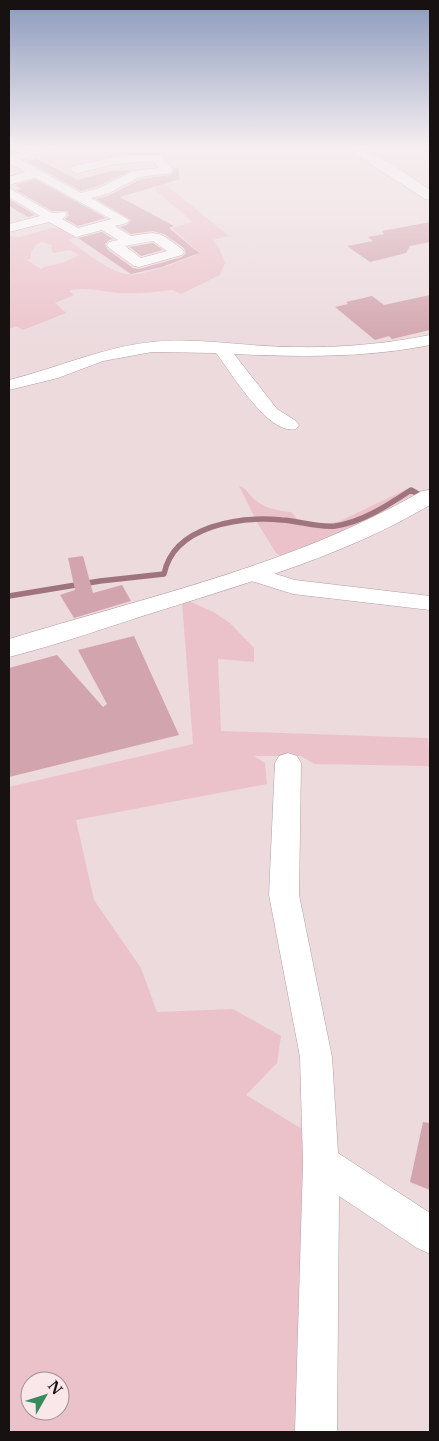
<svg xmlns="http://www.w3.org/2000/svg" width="439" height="1441" font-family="'Libre Baskerville',serif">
<rect width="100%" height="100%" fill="#ecdadd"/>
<g fill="#ecc2ca" fill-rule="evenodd">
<path d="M151 173 229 236 213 240 219 248 225 263 220 275 181 294 173 290C155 292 137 294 119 293 102 292 86 286 69 291L74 295 55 303 66 313 23 330 16 326 9 329V236L20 237 52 228H60L75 237 68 240C85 251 105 269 125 274 140 278 181 261 196 255L195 249 172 228 193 222 156 191ZM42 242 53 245 51 248 53 253 70 250 79 255C74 259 52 267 46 266L41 269 27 260 31 258V252L37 244Z"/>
<path d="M239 486C247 488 248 494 254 499 264 508 278 511 291 512L298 520 310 522 316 525 338 522 407 489 415 493C371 520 328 538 280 556L276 553 258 524Z"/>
<path d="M189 601 215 613 230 623 254 648V662L218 659 221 731 428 738 430 768 427 766 314 764 301 756H254L265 763 267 784 76 820 94 900 141 968 157 1012 233 1009 281 1036 277 1063 246 1095 307 1132 303 1194 298 1432H9V787L193 744 182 602ZM30 1381H60V1411H30Z"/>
</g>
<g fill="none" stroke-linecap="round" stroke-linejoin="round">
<path stroke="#9f747d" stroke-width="5.5" d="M9 596 100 581 164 574C174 525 241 516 282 520 300 521 318 528 335 526 363 522 388 505 411 490L430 501"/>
</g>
<g fill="#d2a4ad">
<polygon points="37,159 78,180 111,171 132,170 98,186 81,191 27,161"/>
<polygon points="178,168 180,179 120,197 174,226 169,228 199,253 162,267 131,274 78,238 102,232 113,239 109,240 105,244 108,250 133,268 139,269 182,257 186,253 184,248 164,234 153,231 131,234 120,227 127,225 131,220 96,199 108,196 141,179 171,175 175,169"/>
<polygon points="35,179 106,218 78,226 65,219 69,215 67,211 52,211 16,190 22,189 16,185"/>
<polygon points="9,199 35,215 28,217 9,206"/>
<polygon points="430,222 430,242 410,246 406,253 370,262 347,246 373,241 368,237 384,234 382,231"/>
<polygon points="153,243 163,250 141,256 130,247"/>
<polygon points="430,295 430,330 392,339 389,336 375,340 335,307 348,304 346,302 372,296 384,305"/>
<polygon points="83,556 93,593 122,585 131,601 74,618 60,595 75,590 68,558"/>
<polygon points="134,636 179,735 9,777 9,668 57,655 103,707 107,704 78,650"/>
<polygon points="423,1122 430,1123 430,1190 410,1182"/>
</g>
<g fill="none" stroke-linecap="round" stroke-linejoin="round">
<defs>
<g id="street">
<path d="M35 147H52L50 149 21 160 81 193 99 188 133 171 159 168 153 161 116 164 77 173 73 172 71 169 73 166 126 155H160L173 170 171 173 140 177 107 194 91 198 129 220 127 223 115 226 131 236C160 231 158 231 182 249L184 252 182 255 139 267 134 266 109 248 107 245 109 242 118 240 102 230 76 237 49 222 9 232V224L40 216 9 197V188L52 213 65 212 67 215 62 219 78 228 111 219 9 163V156ZM153 241 167 251 141 258 125 246Z"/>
<path d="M430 335V345C366 358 299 357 234 354L277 409 296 421 299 425 296 429C268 436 232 373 216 353L152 352 103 361 58 378 9 390V380C57 368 103 347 152 342 199 337 247 347 293 347 339 348 386 344 430 335Z"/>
<polygon points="253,567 295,580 430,596 430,610 293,594 245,579 242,574 245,569"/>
<polygon points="288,753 297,756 301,763 299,895 332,1057 338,1153 430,1213 430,1254 417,1248 339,1196 337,1432 295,1432 303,1163 300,1057 269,895 275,763 279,756"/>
</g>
<g id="secondary">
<polygon points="344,147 359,147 395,166 430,190 430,200 425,199"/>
<polygon points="35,169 42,173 40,176 9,185 9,177"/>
<path d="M430 490V505C347 554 257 580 165 609 113 625 61 644 9 657V639C149 596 294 565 422 491Z"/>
</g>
</defs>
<use href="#street" stroke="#b3a1a4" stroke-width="1"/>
<use href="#secondary" stroke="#b3a1a4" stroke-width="1"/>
<use href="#street" fill="#fff" fill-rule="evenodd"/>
<use href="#secondary" fill="#fff" fill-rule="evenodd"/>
</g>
<linearGradient id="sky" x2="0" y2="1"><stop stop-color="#8b9abd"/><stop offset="0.42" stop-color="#f6eef0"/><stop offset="1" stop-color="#f6eef0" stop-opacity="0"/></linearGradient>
<rect width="439" height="349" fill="url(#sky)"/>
<rect width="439" height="1441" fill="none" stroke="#171112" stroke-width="20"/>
<g transform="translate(45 1396) rotate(51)"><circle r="24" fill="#fae7ea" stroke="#9f9194"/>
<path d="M0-4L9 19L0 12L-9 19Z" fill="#388a5b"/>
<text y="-8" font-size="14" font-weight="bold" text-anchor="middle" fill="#171112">N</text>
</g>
</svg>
